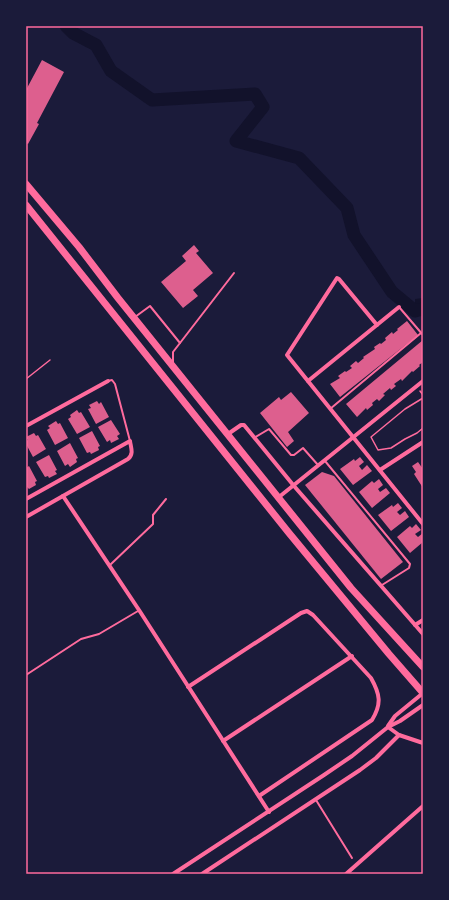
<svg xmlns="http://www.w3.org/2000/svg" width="449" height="900" font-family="'IBM Plex Sans',sans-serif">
<rect width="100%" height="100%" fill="#1b1b3a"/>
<polygon fill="#12122b" points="423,298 423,316 415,311 415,299"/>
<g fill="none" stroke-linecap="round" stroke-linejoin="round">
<polyline stroke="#12122b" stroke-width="13" points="66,26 73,33 96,45 111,71 152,100 255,94 263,107 236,141 299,158 347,208 354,235 392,292 415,311 423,309"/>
</g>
<g fill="#dd5f8e">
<polygon points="42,60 64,72 37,123 39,124 28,144 26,143 26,90"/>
<polygon points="194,245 199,251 196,253 213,273 193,290 198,296 183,308 161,282 186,261 182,256"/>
<polygon points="407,321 418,335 340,397 330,384 340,378 338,376 345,371 346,372 352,368 350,366 356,361 358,363 364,358 363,357 375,349 374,347 380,343 381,344 386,340 385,338 392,332 393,334 398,330 397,329"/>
<polygon points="423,340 423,362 419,365 420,366 413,372 412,371 402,381 401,379 394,384 396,386 391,390 390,388 383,394 385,395 379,401 377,399 372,403 373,405 367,410 366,408 357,417 346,404"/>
<polygon points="291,392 309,413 288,432 294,441 287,447 260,413 279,397 281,400"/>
<polygon points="97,401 99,404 101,402 109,417 96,424 88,409 91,408 89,405"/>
<polygon points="77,410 79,413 81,412 90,427 77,434 68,419 71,417 70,415"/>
<polygon points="111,420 120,434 117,436 119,439 111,443 110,440 107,442 98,427"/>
<polygon points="56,421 58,424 60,423 68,438 55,445 47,430 50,428 48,426"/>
<polygon points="92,431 100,446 98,447 99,450 91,454 90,452 87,453 79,438"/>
<polygon points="34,433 36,436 38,435 46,449 33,457 26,444 26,441 28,440 26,437"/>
<polygon points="70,443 78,458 76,459 77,462 70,467 68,464 65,466 57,451"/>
<polygon points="49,455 57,470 55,471 57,474 49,478 48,476 45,477 36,462"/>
<polygon points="360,457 364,462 359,466 362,470 367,465 372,471 353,485 340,469 354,459 355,461"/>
<polygon points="418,462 423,469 423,488 414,474 416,472 412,466"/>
<polygon points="29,466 37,481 35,482 36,485 29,489 27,487 26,488 26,468"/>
<polygon points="322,472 334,476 403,562 381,579 305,485"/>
<polygon points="379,479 383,485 378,489 380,492 386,488 390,493 372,508 359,492 372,481 374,483"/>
<polygon points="398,503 402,508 397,512 400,515 405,511 409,517 391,531 378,515 392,505 393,507"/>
<polygon points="416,524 421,530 415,534 418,537 423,533 423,542 410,553 397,537 410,526 412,528"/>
</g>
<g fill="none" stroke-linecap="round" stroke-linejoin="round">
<g stroke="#ff6b9d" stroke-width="1.5">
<polyline points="26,379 50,360"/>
<polyline points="420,391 423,395"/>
<polyline points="423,398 405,409 371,437 378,450 391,448 405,439 417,433 423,428"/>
</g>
<g stroke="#ff6b9d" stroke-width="2">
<polyline points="399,307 423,335"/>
<polyline points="135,317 150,306 180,343 173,352 173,362"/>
<polyline points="180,343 234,273"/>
<polyline points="108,381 112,380 115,384 130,441"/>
<polyline points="330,409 421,333"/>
<polyline points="254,438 269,429 291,455 294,455 303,448 318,465"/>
<polyline points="325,461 410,564 409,568 382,585"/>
<polyline points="110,565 153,524 153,515 166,499"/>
<polyline points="26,675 81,639 99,634 138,611"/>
<polyline points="316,800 352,858"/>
</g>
<g stroke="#ff6b9d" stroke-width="4">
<polyline points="377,325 339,279 337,278 287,355 423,524"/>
<polyline points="308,381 399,307"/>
<polyline points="26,426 108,381"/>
<polyline points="228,434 241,425 244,425 294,486 423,634"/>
<polyline points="380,470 423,442"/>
<polyline points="63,496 139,610 269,812"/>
<polyline points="279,497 423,381"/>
<path d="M26 499 130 441C131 448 134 454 128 459L26 517"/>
<polyline points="415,625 423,620"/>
<path d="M188 687 301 613 307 611 313 615 371 678C380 694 382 704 372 720L259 796"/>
<polyline points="388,726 395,716 423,693"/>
<polyline points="388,727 399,735 423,743"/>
<polyline points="223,741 352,656"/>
<polyline points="173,874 324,775 352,756 388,727 400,721 423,705"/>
<polyline points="202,874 360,770 376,758 399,735"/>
<polyline points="346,874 423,806"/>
</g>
<g stroke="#ff6b9d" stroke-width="7">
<polyline points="26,184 79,247 118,298 351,588 423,667"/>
<polyline points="26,205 289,533 389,654 423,693"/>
</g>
</g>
<rect width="449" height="900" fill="none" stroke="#1b1b3a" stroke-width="54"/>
<rect x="27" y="27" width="395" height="846" fill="none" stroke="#ff6b9d" stroke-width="1.5"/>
</svg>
